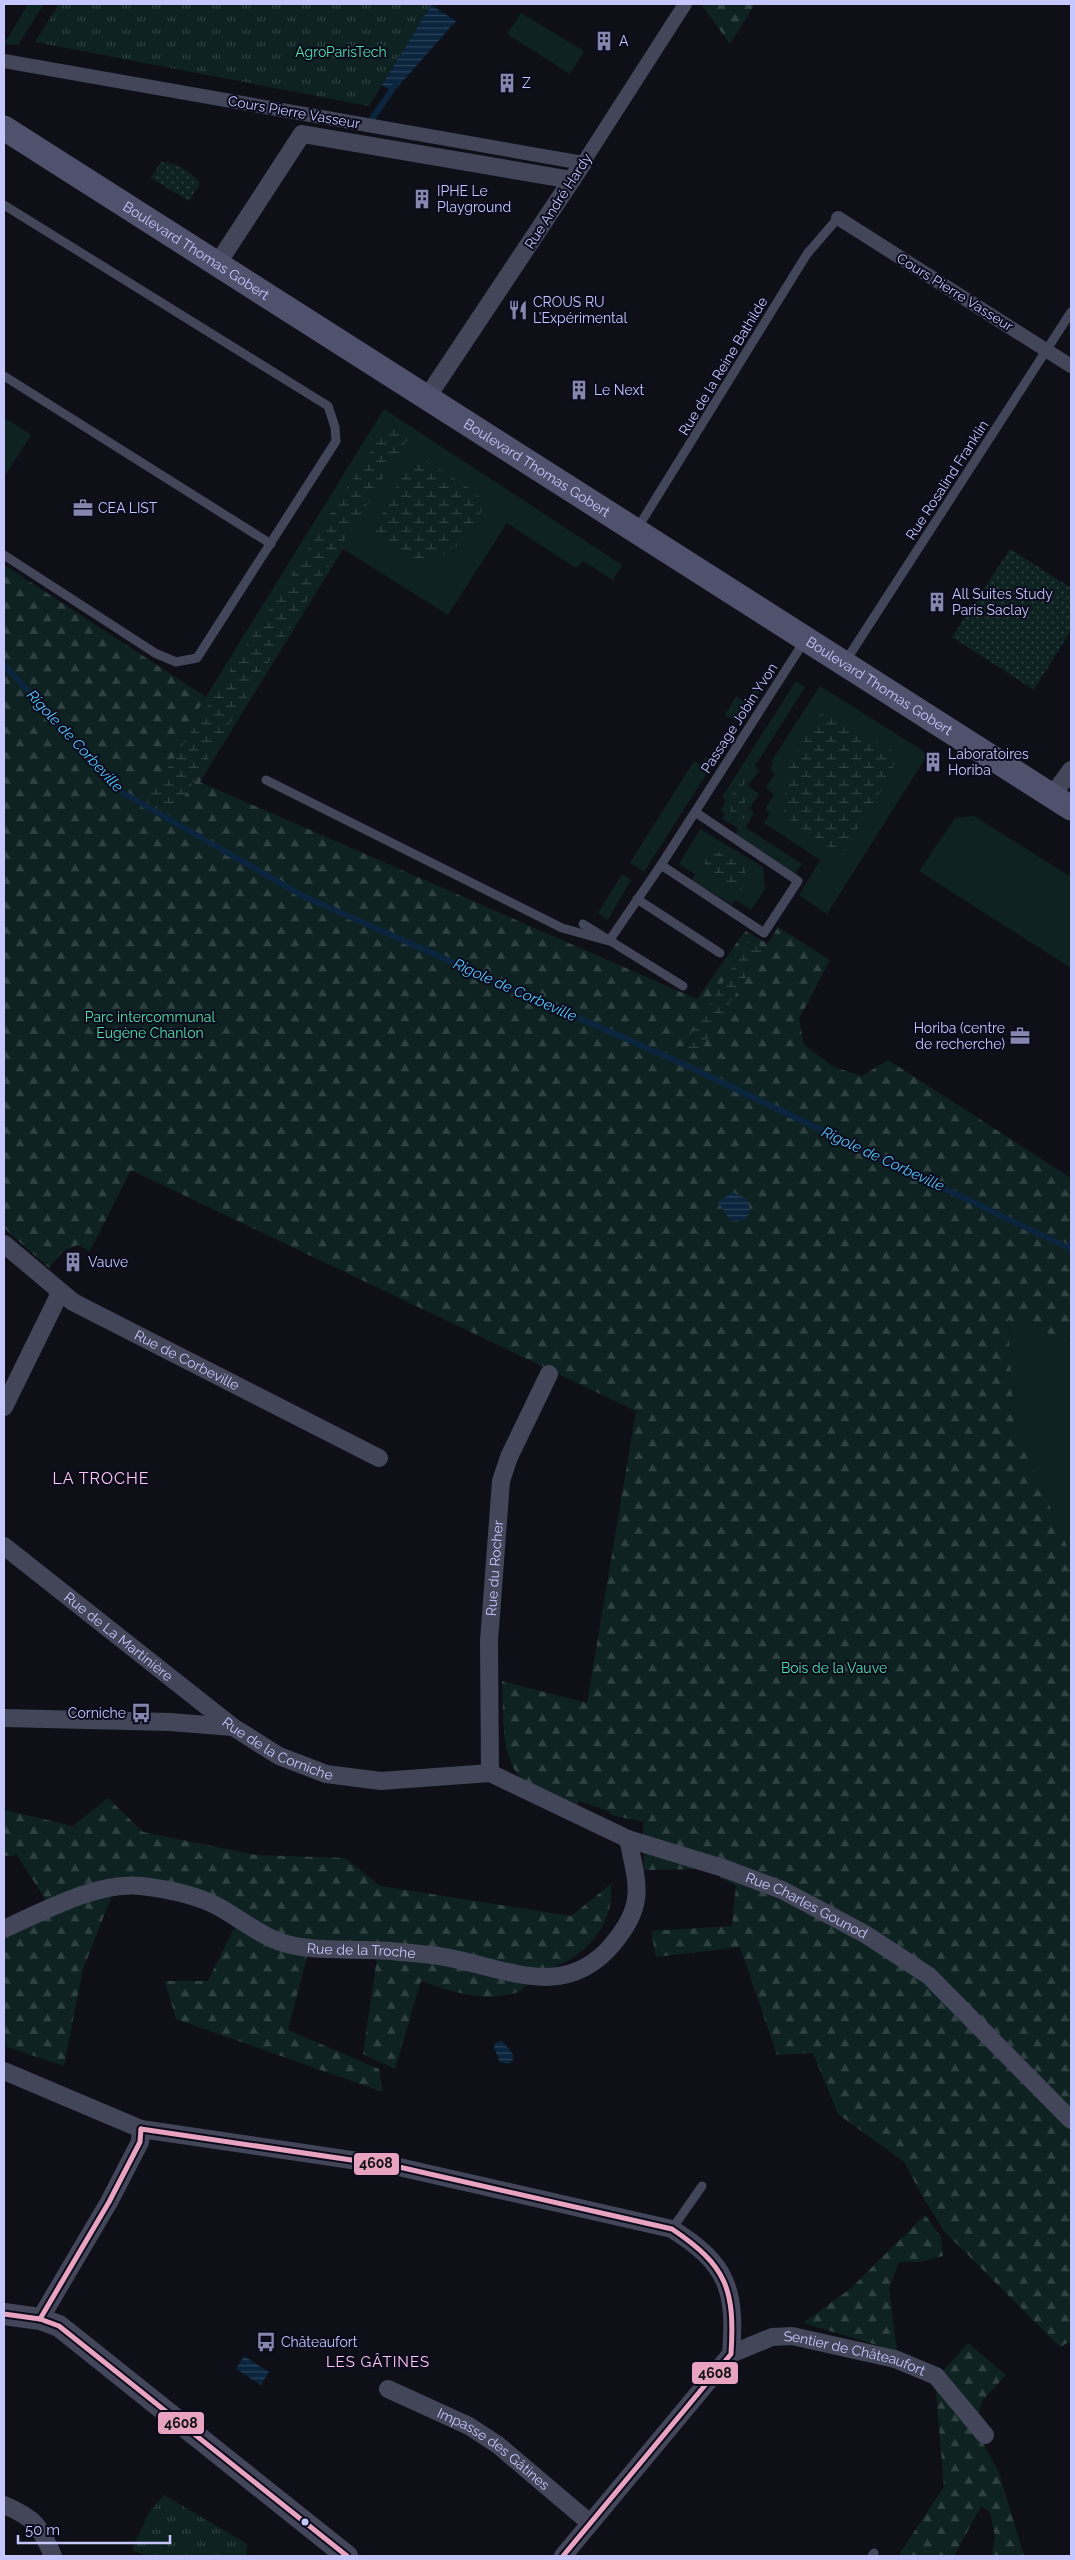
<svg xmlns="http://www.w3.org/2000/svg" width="1075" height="2560" font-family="Raleway,sans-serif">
<defs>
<pattern id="forest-firs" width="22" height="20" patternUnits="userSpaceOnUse" patternTransform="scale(1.25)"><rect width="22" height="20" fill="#0e2321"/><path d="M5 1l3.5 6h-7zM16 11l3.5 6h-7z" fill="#304142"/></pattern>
<pattern id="wetland-marsh" width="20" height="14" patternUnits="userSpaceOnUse" patternTransform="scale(1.25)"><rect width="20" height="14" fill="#0e2321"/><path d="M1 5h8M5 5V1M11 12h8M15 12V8" fill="none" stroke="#304142"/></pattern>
<pattern id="park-tufts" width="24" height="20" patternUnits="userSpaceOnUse" patternTransform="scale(1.25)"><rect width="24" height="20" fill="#0e2321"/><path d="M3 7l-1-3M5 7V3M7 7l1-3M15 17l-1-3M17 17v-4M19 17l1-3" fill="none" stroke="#304142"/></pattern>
<pattern id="garden-dots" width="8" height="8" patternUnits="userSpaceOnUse" patternTransform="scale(1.25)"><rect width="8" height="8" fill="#0e2321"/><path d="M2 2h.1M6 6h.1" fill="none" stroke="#304142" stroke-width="1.8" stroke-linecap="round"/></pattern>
<pattern id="water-rules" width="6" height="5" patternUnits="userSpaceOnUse" patternTransform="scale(1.25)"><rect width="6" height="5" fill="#0a253d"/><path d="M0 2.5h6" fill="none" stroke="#2c435a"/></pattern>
</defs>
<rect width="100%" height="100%" fill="#0f0f18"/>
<g fill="#0e2321">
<polygon points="28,4 44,4 18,45 4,44"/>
<polygon points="521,13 584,51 570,74 507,34"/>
<polygon points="384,409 622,565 613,580 583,561 576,568 507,523 448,615 343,549 211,764 179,740"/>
<polygon points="4,417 31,435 4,477"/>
<polygon points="796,681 805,687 755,766 759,771 748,786 759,794 749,809 754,812 746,828 802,864 795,874 735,835 738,828 722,819 725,814 721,811 726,800 722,797"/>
<polygon points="759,682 763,685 739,723 725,715 736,696 746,703"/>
<polygon points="820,686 928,754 827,914 799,895 820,860 764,823 770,813 765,809 774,795 766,787 775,774 770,768 773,764 771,762"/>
<polygon points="706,757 714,762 644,872 630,863 694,761 700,765"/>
<polygon points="974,816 1071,877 1071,968 919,871 955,818"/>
<polygon points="700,829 763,867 765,889 751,910 735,900 732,905 692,880 695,874 679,864"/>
<polygon points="622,874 631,880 608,920 598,913"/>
<polygon points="1008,1320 1071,1342 1071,1555 1014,1424"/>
</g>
<g fill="url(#forest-firs)">
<polygon points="701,4 755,4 730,44"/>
<path d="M4 565 206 697 179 740 211 764 200 782 697 999 745 931 768 944 778 927 830 960 799 1019 804 1045 834 1067 862 1076 888 1060 1071 1178V1342L1008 1320 1014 1424 1071 1555V2341L1060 2347 945 2232 924 2199 904 2162 838 2114 813 2053 777 2055 740 1947 656 1957 651 1931 732 1926 736 1886 705 1869 644 1870 643 1822 611 1815 610 1812 580 1801 576 1806C559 1798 538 1791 524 1780 499 1762 504 1709 502 1681L587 1703 636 1411 131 1170 90 1251 78 1245 63 1251 49 1268 4 1228Z"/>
<path d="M108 1798 143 1832 256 1855 345 1858 380 1886 571 1916 611 1884C615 1919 591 1951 559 1965 553 1968 546 1968 541 1971 532 1976 525 1991 515 1993 481 2002 453 1992 421 1981L395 2069 363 2054 377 1958 308 1953 288 2030 379 2069 383 2092 176 2019 165 1981H208L239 1918 219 1906 114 1890 83 1969 64 2066 4 2046V1930L53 1911 17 1855 4 1856V1810L73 1826Z"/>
<polygon points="925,2215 941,2237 943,2256 919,2262 899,2262 889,2288 897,2351 803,2323 850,2289"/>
<polygon points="968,2343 1006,2375 982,2401 975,2428 999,2473 1024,2556 992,2556 995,2536 990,2512 981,2506 954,2556 898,2556 944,2487 935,2380"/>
</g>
<g fill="url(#wetland-marsh)">
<polygon points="388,424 409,437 171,818 146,802"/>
<path d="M422 458 465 485 484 501C476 539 453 550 420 565L381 541 373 530 410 462Z"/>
<polygon points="820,714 856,728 897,754 891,775 841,855 784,816 786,770"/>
<path d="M747 769 751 771 740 791 747 798 741 810 745 819H734C724 800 737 785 747 769Z"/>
<polygon points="713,849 744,867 746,875 742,891 720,878 704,863"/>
<polygon points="750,939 764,949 698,1054 683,1046"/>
</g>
<g fill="url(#park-tufts)">
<polygon points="59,4 429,4 431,5 369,106 35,42"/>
<polygon points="164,2495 247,2544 246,2556 146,2556 132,2550 148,2514"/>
</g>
<g fill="url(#garden-dots)">
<path d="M161 162C177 163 189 170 200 183L189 201 151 178Z"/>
<polygon points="1010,549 1071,588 1071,630 1034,690 952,637"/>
</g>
<g fill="url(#water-rules)">
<polygon points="431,5 456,21 395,90 388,89 382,85"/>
<polygon points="733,1192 748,1200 750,1212 745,1220 731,1221 718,1202"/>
<polygon points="502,2041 513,2054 513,2060 509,2064 500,2062 494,2048 495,2043"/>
<polygon points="244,2356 269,2372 261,2385 236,2369"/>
</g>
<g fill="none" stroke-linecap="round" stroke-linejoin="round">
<g stroke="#0a253d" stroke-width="6">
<polyline points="368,125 396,84"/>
<polyline points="4,665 123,793 303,896 681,1063 1071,1249"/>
</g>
<g stroke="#434559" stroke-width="9">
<polyline points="4,205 328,406 335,427 336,441 197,658 176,662 155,653 4,555"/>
<polyline points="4,376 271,544"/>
<polyline points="637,529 807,254 838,218"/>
<polyline points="845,662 1071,312"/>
<polyline points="266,780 562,928 609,941 661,865"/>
<polyline points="695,812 661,865 764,933 798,881 695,812 805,640"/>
<polyline points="637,899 720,953"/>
<polyline points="583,924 683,986"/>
<polyline points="672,2229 702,2186"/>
<polyline points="872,2556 874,2553"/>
</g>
<g stroke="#434559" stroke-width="14">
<polyline points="4,61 583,163 685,4"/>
<polyline points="838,218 1071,366"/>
</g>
<g stroke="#434559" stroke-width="18">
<polyline points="218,263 302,134 572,180"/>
<polyline points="428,396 583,163"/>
<polyline points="1052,796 1071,770"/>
<path id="s1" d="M4 1244 73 1302 379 1458"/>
<polyline points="4,1407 60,1293"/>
<path id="s2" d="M4 1546 233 1727 279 1756 326 1774 381 1781 490 1773"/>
<polyline points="4,1718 170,1722 233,1727"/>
<path id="s3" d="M490 1773 628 1839 723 1868 782 1890 865 1934 929 1976 1071 2120"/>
<path id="s4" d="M490 1773 489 1641 501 1481 509 1457 549 1374"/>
<path id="s5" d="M4 1929C42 1912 98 1881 141 1886 167 1889 194 1894 217 1906 238 1917 257 1934 280 1942 307 1951 339 1949 367 1950 389 1950 410 1953 431 1955 496 1962 560 2006 612 1945 646 1905 638 1886 628 1839"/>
<path d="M4 2071 141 2129 399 2167 672 2229C728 2264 736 2290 731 2354"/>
<polyline points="40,2319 109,2202 140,2142 141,2129"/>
<path id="s6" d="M388 2389 469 2426 498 2445 590 2523"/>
<path d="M4 2505C35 2518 40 2526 53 2556"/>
<path id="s7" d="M563 2556 731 2354 772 2337 792 2336 895 2359 936 2376 985 2435"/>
</g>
<polyline stroke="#434559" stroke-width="22" points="4,2314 40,2319 59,2326 347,2556"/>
<path stroke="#50516c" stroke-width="25" id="s8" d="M4 128 1071 808"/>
<defs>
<g id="bus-1">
<path d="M141 2129 399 2167 672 2229C727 2266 735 2289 731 2354L563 2556"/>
<polyline points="4,2314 40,2319 59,2326 347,2556"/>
<polyline points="40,2319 109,2202 140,2142 141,2129"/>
</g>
</defs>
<use href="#bus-1" stroke="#0b0b1c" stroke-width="9"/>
<use href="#bus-1" stroke="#e7a3bf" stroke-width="5"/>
</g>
<defs>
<symbol id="building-bare" viewBox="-9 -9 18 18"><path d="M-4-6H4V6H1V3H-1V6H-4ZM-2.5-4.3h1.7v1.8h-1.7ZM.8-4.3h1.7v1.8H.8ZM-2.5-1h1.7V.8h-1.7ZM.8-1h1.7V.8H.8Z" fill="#8687ae" stroke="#0b0b1c" stroke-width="2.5" paint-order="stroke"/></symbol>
<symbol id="restaurant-bare" viewBox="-9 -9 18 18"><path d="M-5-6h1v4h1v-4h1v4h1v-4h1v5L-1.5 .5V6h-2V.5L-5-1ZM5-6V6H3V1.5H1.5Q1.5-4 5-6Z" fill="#8687ae" stroke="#0b0b1c" stroke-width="2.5" paint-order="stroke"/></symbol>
<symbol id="office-bare" viewBox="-9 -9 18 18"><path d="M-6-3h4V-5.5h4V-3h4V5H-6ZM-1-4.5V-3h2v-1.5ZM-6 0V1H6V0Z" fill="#8687ae" stroke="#0b0b1c" stroke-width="2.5" paint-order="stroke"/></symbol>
<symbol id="bus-bare" viewBox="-9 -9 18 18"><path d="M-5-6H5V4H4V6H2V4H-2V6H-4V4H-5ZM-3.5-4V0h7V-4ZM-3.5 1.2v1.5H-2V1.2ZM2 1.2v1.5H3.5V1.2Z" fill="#8687ae" stroke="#0b0b1c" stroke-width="2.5" paint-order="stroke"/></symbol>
</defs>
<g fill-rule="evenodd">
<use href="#building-bare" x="590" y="27" width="28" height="28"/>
<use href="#building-bare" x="493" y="69" width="28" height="28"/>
<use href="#building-bare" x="408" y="185" width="28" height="28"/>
<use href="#restaurant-bare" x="504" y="296" width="28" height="28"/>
<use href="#building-bare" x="565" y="376" width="28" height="28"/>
<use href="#office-bare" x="69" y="494" width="28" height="28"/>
<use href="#building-bare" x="923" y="588" width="28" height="28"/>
<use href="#building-bare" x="919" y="748" width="28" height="28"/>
<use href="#office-bare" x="1006" y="1022" width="28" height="28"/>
<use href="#building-bare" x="59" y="1248" width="28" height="28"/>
<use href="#bus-bare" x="127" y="1699" width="28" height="28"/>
<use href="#bus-bare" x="252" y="2328" width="28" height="28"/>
</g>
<circle fill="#c6c7ff" stroke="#0b0b1c" stroke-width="2" cx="305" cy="2522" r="4.5"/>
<g text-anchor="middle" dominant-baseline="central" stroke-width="4" stroke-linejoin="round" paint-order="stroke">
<g font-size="14" fill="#c6c7ff" stroke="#0b0b1c" text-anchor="start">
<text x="619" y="41">A</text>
<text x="522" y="83">Z</text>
<text x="437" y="191">IPHE Le<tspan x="437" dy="16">Playground</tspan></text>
<text x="533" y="302">CROUS RU<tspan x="533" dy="16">L’Expérimental</tspan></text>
<text x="594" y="390">Le Next</text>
<text x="98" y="508">CEA LIST</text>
<text x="952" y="594">All Suites Study<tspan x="952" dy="16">Paris Saclay</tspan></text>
<text x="948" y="754">Laboratoires<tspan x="948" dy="16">Horiba</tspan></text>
<text x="1005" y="1028" text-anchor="end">Horiba (centre<tspan x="1005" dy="16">de recherche)</tspan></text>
<text x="88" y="1262">Vauve</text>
<text x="126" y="1713" text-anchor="end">Corniche</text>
<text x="281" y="2342">Châteaufort</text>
</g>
<g font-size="14" fill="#51e0aa" stroke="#0b0b1c">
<text x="341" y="52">AgroParisTech</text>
<text x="150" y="1017">Parc intercommunal<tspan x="150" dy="16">Eugène Chanlon</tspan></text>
<text x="834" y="1668">Bois de la Vauve</text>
</g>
<g font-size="14" fill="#c6c7ff" stroke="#0b0b1c">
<text transform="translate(294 112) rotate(10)">Cours Pierre Vasseur</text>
<text transform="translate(558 201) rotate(-57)">Rue André Hardy</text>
<text stroke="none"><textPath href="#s8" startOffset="228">Boulevard Thomas Gobert</textPath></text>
<text transform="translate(955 292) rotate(32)">Cours Pierre Vasseur</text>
<text transform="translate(723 366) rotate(-59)">Rue de la Reine Bathilde</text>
<text stroke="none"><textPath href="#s8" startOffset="632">Boulevard Thomas Gobert</textPath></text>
<text transform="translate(947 480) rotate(-57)">Rue Rosalind Franklin</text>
<text stroke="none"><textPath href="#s8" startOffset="1038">Boulevard Thomas Gobert</textPath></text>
<text transform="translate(739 718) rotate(-57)">Passage Jobin Yvon</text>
<text stroke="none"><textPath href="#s1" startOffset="218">Rue de Corbeville</textPath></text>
<text stroke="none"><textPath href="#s4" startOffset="205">Rue du Rocher</textPath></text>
<text stroke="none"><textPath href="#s2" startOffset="146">Rue de La Martinière</textPath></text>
<text stroke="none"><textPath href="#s2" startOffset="342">Rue de la Corniche</textPath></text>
<text stroke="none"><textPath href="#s3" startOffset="344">Rue Charles Gounod</textPath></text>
<text stroke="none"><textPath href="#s5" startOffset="379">Rue de la Troche</textPath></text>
<text stroke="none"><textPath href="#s7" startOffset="392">Sentier de Châteaufort</textPath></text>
<text stroke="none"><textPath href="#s6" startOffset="122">Impasse des Gâtines</textPath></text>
</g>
<g font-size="15" font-style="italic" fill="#54c6ff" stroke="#0b0b1c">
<text transform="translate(75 741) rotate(47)">Rigole de Corbeville</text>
<text transform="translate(515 990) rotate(24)">Rigole de Corbeville</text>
<text transform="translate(883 1159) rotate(25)">Rigole de Corbeville</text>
</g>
<g font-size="15" letter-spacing="1" fill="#ffc8f2" stroke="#0b0b1c">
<text x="378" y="2362">LES GÂTINES</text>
</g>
<g font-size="16" letter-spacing="1" fill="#ffc8f2" stroke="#0b0b1c">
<text x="101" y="1478">LA TROCHE</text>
</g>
</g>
<g stroke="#0b0b1c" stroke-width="2">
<rect x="353" y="2152" width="47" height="24" rx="5" fill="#e7a3bf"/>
<rect x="691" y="2361" width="48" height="24" rx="5" fill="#e7a3bf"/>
<rect x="157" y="2411" width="48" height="24" rx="5" fill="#e7a3bf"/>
</g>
<g font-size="14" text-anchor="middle" font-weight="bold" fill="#111">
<text x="376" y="2168">4608</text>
<text x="715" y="2378">4608</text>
<text x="181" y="2428">4608</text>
</g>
<rect width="1075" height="2560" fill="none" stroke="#c6c7ff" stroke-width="10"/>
<path d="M18 2535v8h152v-8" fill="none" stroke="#c6c7ff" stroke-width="2.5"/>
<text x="25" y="2535" font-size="15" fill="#c6c7ff" stroke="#0b0b1c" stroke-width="4" paint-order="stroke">50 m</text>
</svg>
